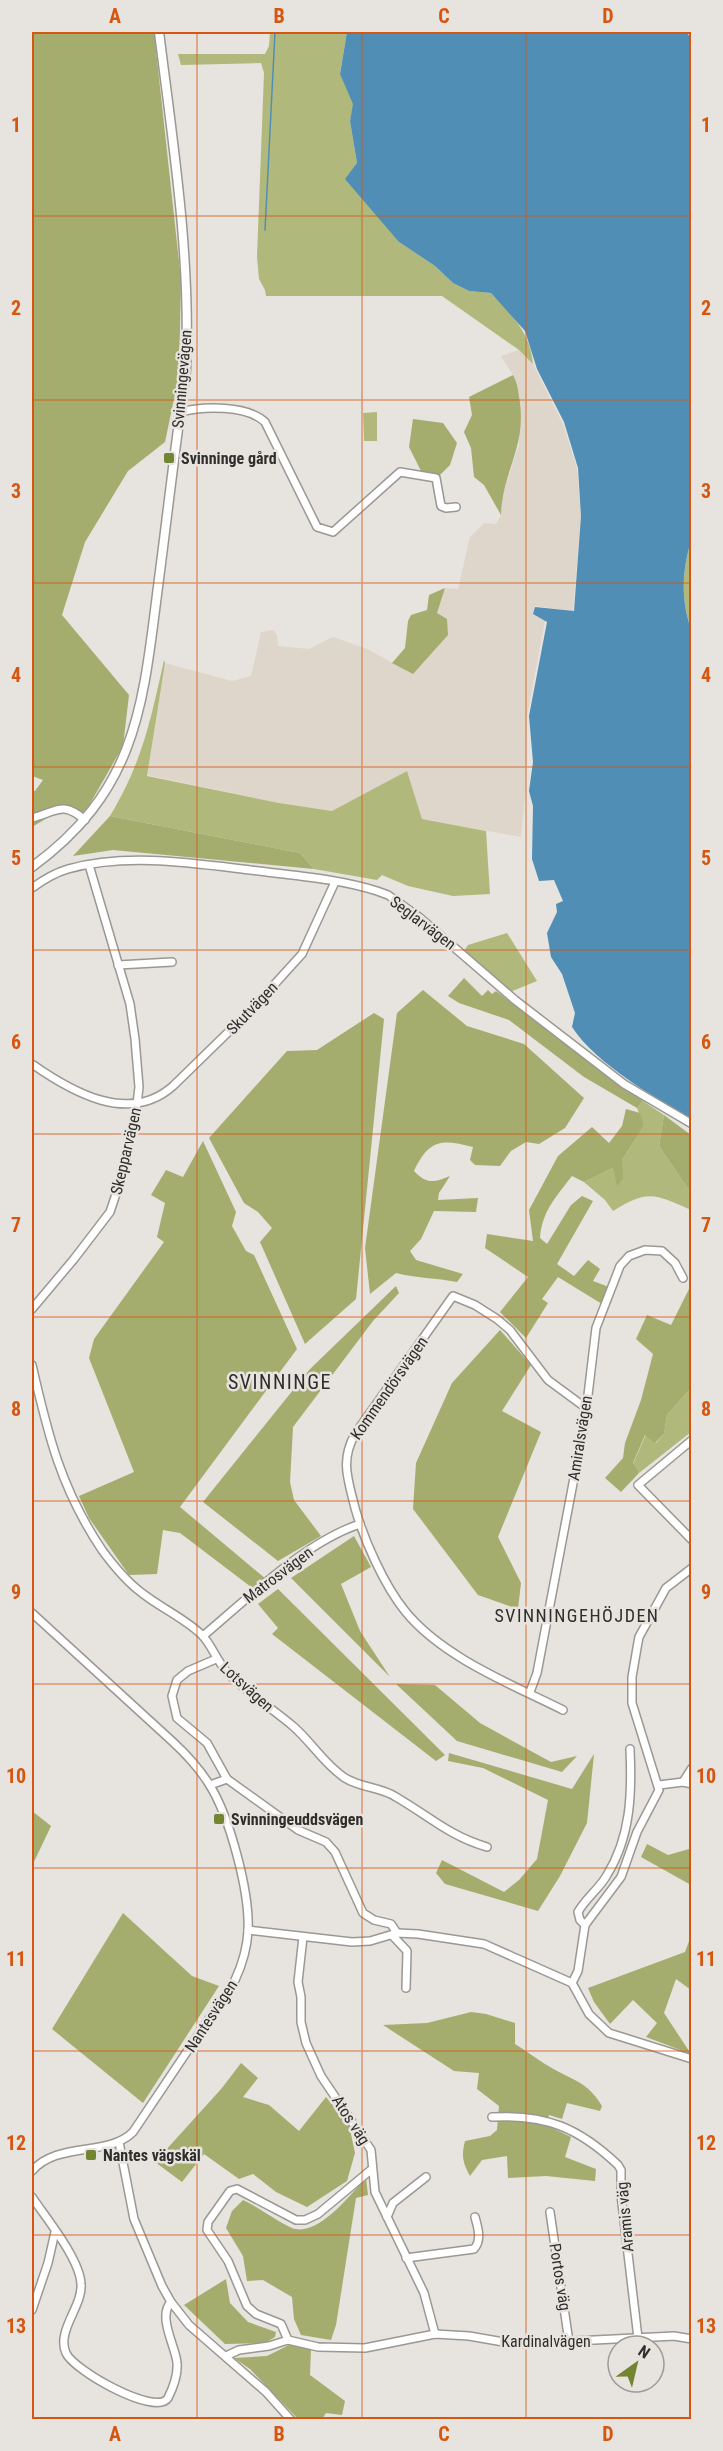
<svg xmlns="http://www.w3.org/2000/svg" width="723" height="2451" font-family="'Roboto Condensed',sans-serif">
<rect width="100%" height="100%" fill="#e7e3de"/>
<polygon fill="#ded6cb" points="519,350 533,364 563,424 577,468 581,516 573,611 535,606 533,614 545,621 527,716 526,787 521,837 422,819 407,771 333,811 279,803 147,775 165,663 232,681 251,676 261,632 273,630 277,635 278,646 309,649 333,637 367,649 413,674 445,588 458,589 470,537 484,523 496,524 501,515 502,497 519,445 516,380 501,356"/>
<g fill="#b0b97b">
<path d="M270 32H347L340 73 354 104 350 121 357 163 399 242 435 266 453 283 469 291 491 293C512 316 530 331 533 364L519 350 442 296H266L265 290 259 279 257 257 264 73 261 63 181 65 178 54H265L269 46Z"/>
<polygon points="377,412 377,441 364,441 363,413"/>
<path d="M692 538V631C680 601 682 568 692 538Z"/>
<path d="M164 660 165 663 147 776 279 803 332 811 407 771 422 819 486 831 490 894 453 896 408 886 382 875 377 880 314 869 300 853 110 816C142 763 151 719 164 660Z"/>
<polygon points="507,933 537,981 510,992 464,951 468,945"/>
<path d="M643 1101 664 1115 659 1146 691 1193V1210C655 1194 648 1189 613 1211L605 1200 584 1182 613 1168 622 1160 644 1126 637 1108Z"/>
<polygon points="691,1388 691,1432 639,1473 633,1464 646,1434 656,1443 664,1434 667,1415"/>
</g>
<g fill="#a4ad6d">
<polygon points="32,32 154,32 181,280 179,375 165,442 128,471 85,542 62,615 129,695 123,746 83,816 62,809 32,827 32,791 35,791 43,780 32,776"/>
<path d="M513 375C517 382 518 389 519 397 528 446 502 471 501 515L484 485 474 477 471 448 464 432 472 415 469 397Z"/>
<polygon points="413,419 443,423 457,443 450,465 440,475 421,471 409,447"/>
<polygon points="445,588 437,613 447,619 448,635 413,674 392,663 405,648 408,621 411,615 427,610 429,595"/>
<polygon points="110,816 300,853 314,869 113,850 73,856"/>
<polygon points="464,978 482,996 488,990 492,994 496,991 617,1084 643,1101 637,1108 584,1077 509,1020 459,1003 448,996"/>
<path d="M423 990 467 1026 524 1044 584 1098 565 1128 539 1144 526 1142 511 1151 500 1166 475 1165 470 1160 473 1147C442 1139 429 1139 414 1171 426 1184 434 1183 450 1176L439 1193 438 1200 478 1198 476 1212 434 1211 421 1239 410 1251 416 1260 463 1274 457 1282C436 1278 416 1278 396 1273L370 1294 365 1248 397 1013Z"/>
<polygon points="374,1013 384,1019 356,1299 305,1344 260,1242 272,1228 258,1212 244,1203 209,1138 287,1051 317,1050"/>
<path d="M626 1109 640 1113 644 1126 622 1160 623 1179 617 1186 613 1168 584 1182 572 1176C556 1197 542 1211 540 1238L547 1244 571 1205 582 1196 593 1201 557 1264 574 1276 588 1260 600 1269 593 1281 609 1287 602 1304 558 1277 542 1299 548 1303 526 1338 500 1312 528 1277 485 1248 487 1234 533 1241 529 1210 558 1156 592 1127 609 1143 622 1126Z"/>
<polygon points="664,1115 691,1135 691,1193 659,1146"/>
<polygon points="203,1141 236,1212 232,1226 246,1251 254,1255 297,1349 180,1507 266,1579 255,1590 180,1533 163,1530 157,1574 129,1575 89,1518 79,1496 134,1472 89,1358 94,1339 164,1242 157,1237 165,1203 151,1195 166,1170 183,1177"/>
<polygon points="396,1286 399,1293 373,1321 293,1427 290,1482 294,1500 321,1536 278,1561 203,1502 310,1369"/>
<polygon points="689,1289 692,1289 691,1388 667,1415 664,1434 655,1443 645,1435 633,1463 639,1473 621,1492 605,1478 623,1458 625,1443 641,1400 653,1354 636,1339 647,1315 671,1325"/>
<polygon points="500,1330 531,1365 502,1411 541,1432 498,1537 521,1583 518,1609 478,1595 413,1509 416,1463 452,1383"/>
<polygon points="354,1536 371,1567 341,1584 360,1631 390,1677 291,1578"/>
<polygon points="278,1589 445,1755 436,1761 272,1634 278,1628 258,1604"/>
<polygon points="396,1684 435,1685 480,1723 551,1762 577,1756 562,1772 457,1741"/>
<polygon points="449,1753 572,1789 594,1754 587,1823 560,1876 538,1911 445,1884 436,1873 442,1860 504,1892 519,1880 537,1859 548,1800 483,1768 448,1761"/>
<polygon points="32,1811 51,1826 32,1866"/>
<polygon points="647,1844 668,1855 689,1849 691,1852 691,1885 641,1857"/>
<polygon points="123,1913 192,1976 219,1986 143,2103 52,2029"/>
<polygon points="691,1936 691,1990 676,1979 664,2013 691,2054 646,2037 657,2023 633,2000 610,2024 594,2002 588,1988 685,1952"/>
<path d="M471 2012 486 2014 515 2023V2044C531 2054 546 2066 563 2074 583 2084 590 2087 602 2106L600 2111 567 2103 562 2119 549 2115 546 2125 571 2137 565 2157 596 2169 595 2181 546 2176 508 2178 507 2156 482 2160 470 2176C463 2163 461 2156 465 2141L490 2136 497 2130 499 2106 477 2089 479 2073 454 2071 383 2025 427 2023Z"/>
<polygon points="241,2063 258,2078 243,2097 269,2105 299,2131 326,2097 349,2125 355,2153 347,2181 307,2207 276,2192 253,2174 239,2179 204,2154 182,2182 155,2162 222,2088"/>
<path d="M366 2178 368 2195 356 2198 336 2325 331 2340 301 2335 294 2319 292 2297 263 2280 247 2281 243 2256 226 2228 232 2211 243 2200C260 2208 276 2221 292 2228 317 2238 351 2194 366 2178Z"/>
<polygon points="226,2279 230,2303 248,2322 276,2332 275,2337 265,2343 225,2344 184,2305"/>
<polygon points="291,2344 311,2349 310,2375 345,2401 342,2415 326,2413 322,2419 298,2419 250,2369 234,2358 267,2356"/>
</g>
<path fill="#508eb5" d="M347 32H686L691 38 692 538C682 568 680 601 692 631L691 1121C653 1095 597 1065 572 1027L575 1013 562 974 551 957 547 933 557 912 556 904 563 901 554 880 539 881 532 859 533 806 529 791 533 762 529 716 547 622 533 614 535 607 574 611 581 516 578 468 564 422 537 369 525 331 491 293 469 291 453 283 435 266 399 242 345 179 357 163 350 121 353 104 340 74Z"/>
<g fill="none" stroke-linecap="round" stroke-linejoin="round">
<polyline stroke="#508eb5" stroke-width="1.5" points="265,230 275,32"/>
<defs>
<g id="minor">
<path d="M180 412C204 406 247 405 265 422L317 527 333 532 400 472 436 478 441 506 446 508 456 507"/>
<path d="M32 818C56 812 62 800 85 820"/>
<path d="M32 888C43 880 54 873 68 869 129 852 198 864 259 871 298 876 339 879 377 891L388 895 419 917 515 1000 624 1084 692 1124"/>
<polyline points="118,965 172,962"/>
<path d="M32 1064C72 1092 129 1125 173 1086L254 1007 302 954 335 882"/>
<polyline points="32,1309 74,1259 110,1212 118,1188 137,1104 139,1087 135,1039 130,1004 89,865"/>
<path d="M32 1365C48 1435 61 1489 102 1550 113 1565 127 1582 142 1593 161 1608 184 1618 202 1635 211 1644 217 1661 227 1672 247 1693 272 1708 294 1727 312 1743 325 1765 345 1778 361 1788 381 1787 396 1797 429 1816 449 1836 487 1847"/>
<polyline points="692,1440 638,1485 692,1540"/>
<path d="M32 1613 173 1742C187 1755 199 1768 209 1784 230 1817 250 1893 248 1931 247 1949 242 1965 235 1980L133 2132C108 2157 58 2141 32 2171"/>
<path d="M203 1636C247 1599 305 1542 360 1524"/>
<polyline points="216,1659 188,1671 177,1680 172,1696 177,1718 207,1743 227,1779 298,1830 326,1842 335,1852 363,1913 374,1920 391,1924 397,1933"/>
<polyline points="530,1692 537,1673 585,1420 596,1328 620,1266 629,1256 645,1250 662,1251 675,1263 683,1278"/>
<path d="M563 1710C511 1684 442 1657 405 1611 384 1585 364 1540 355 1508 348 1479 340 1461 355 1434L453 1296 475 1305 497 1319 510 1330 548 1380 586 1408"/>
<polyline points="683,1782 692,1784"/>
<polyline points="210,1785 227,1779"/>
<polyline points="659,1785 683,1782 692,1768"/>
<path d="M585 1925 580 1920 578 1912C586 1898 600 1888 607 1875 631 1836 632 1793 630 1749"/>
<polyline points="248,1930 352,1942 370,1941 397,1933 418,1934 484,1944 572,1983 589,2014 609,2033 692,2059"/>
<polyline points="392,1935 407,1951 406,1988"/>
<polyline points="303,1937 298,1982 301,1997 301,2022 306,2043 321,2076 371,2150 375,2192 424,2293 435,2334"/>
<polyline points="572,1983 578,1971 585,1925 621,1877 637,1832 659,1790 632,1703 632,1677 637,1648 639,1637 666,1588 692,1568"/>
<path d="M492 2117C546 2114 579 2128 618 2165L621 2170V2195L638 2338"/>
<polyline points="119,2142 134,2219 162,2286 171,2302 189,2325 266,2392 291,2420"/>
<path d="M32 2197C46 2218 80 2259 81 2284 83 2306 56 2331 66 2353 73 2370 156 2417 168 2398 173 2388 178 2374 177 2363 176 2347 157 2317 171 2302"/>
<polyline points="550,2212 569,2342"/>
<polyline points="387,2217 393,2203 426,2177"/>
<path d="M406 2258 474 2249C482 2240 478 2228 475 2217"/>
<polyline points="32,2310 48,2263 55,2232"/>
<polyline points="288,2340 281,2324 256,2314 247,2306 228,2261 207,2230 208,2222 230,2191 237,2189 296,2220 305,2220 318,2214 372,2169"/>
<polyline points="226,2356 239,2350 269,2346 288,2340 318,2347 365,2348 435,2334 469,2336 515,2344 674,2336 692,2339"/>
</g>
<path id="major" d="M32 867C140 788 143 701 159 579 168 509 176 440 186 370 191 256 173 144 159 32"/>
</defs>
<use href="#minor" stroke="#9b9893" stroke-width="10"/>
<use href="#major" stroke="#9b9893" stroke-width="11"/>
<use href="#minor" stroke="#fff" stroke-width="7"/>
<use href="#major" stroke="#fff" stroke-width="8"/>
</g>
<path fill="none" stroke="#d6550f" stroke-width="1.5" stroke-opacity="0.55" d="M197 32V2420M362 32V2420M526 32V2420M32 216H692M32 400H692M32 583H692M32 767H692M32 950H692M32 1134H692M32 1317H692M32 1501H692M32 1684H692M32 1868H692M32 2051H692M32 2235H692"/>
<g fill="#738433" stroke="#e7e3de" stroke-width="2">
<rect x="163" y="452" width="12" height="12" rx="3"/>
<rect x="213" y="1813" width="12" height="12" rx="3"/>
<rect x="85" y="2149" width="12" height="12" rx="3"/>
</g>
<g text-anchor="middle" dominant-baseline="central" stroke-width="5" stroke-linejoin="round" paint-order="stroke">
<g font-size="16" fill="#2f2e2c" stroke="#e7e3de">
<text transform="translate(182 379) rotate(-85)">Svinningevägen</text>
<text transform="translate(423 923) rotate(37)">Seglarvägen</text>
<text transform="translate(252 1008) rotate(-46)">Skutvägen</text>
<text transform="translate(126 1151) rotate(-77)">Skepparvägen</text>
<text transform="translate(389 1388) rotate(-55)">Kommendörsvägen</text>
<text transform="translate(580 1438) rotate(-81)">Amiralsvägen</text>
<text transform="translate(278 1575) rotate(-37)">Matrosvägen</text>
<text transform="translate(247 1687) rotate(42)">Lotsvägen</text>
<text transform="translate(211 2016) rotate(-57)">Nantesvägen</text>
<text transform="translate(351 2120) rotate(57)">Atos väg</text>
<text transform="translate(625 2217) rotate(-95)">Aramis väg</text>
<text transform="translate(560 2277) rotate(81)">Portos väg</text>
<text x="546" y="2341">Kardinalvägen</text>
</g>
<g font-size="16" font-weight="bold" fill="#2f2e2c" stroke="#e7e3de" text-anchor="start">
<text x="181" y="458">Svinninge gård</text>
<text x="231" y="1819">Svinningeuddsvägen</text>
<text x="103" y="2155">Nantes vägskäl</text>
</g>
<g font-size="18" letter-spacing="1.5" fill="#2f2e2c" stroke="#e7e3de">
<text x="577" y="1615">SVINNINGEHÖJDEN</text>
</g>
<g font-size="20" letter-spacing="1.5" fill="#2f2e2c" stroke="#e7e3de">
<text x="280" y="1382">SVINNINGE</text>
</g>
</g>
<rect width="723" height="2451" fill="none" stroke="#e7e3de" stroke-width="66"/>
<g transform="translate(636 2364) rotate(34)"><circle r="28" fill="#e7e3de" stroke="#9d9b97" stroke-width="1.5"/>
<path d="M0-4.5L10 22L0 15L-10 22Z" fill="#738433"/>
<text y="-9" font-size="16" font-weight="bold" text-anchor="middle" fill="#2f2e2c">N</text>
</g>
<rect x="33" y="33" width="657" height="2385" fill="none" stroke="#d6550f" stroke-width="2"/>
<g font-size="20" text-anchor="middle" font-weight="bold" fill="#d6550f">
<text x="115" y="23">A</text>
<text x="279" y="23">B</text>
<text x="444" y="23">C</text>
<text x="608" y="23">D</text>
<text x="16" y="132">1</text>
<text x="706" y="132">1</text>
<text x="16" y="315">2</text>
<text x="706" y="315">2</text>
<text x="16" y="498">3</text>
<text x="706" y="498">3</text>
<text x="16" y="682">4</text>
<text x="706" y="682">4</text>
<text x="16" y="865">5</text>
<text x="706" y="865">5</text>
<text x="16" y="1049">6</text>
<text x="706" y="1049">6</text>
<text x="16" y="1232">7</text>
<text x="706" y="1232">7</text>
<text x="16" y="1416">8</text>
<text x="706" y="1416">8</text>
<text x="16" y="1599">9</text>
<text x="706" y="1599">9</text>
<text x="16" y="1783">10</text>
<text x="706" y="1783">10</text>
<text x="16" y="1966">11</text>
<text x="706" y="1966">11</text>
<text x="16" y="2150">12</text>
<text x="706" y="2150">12</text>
<text x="16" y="2333">13</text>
<text x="706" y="2333">13</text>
<text x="115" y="2441">A</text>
<text x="279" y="2441">B</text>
<text x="444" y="2441">C</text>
<text x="608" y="2441">D</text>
</g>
</svg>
